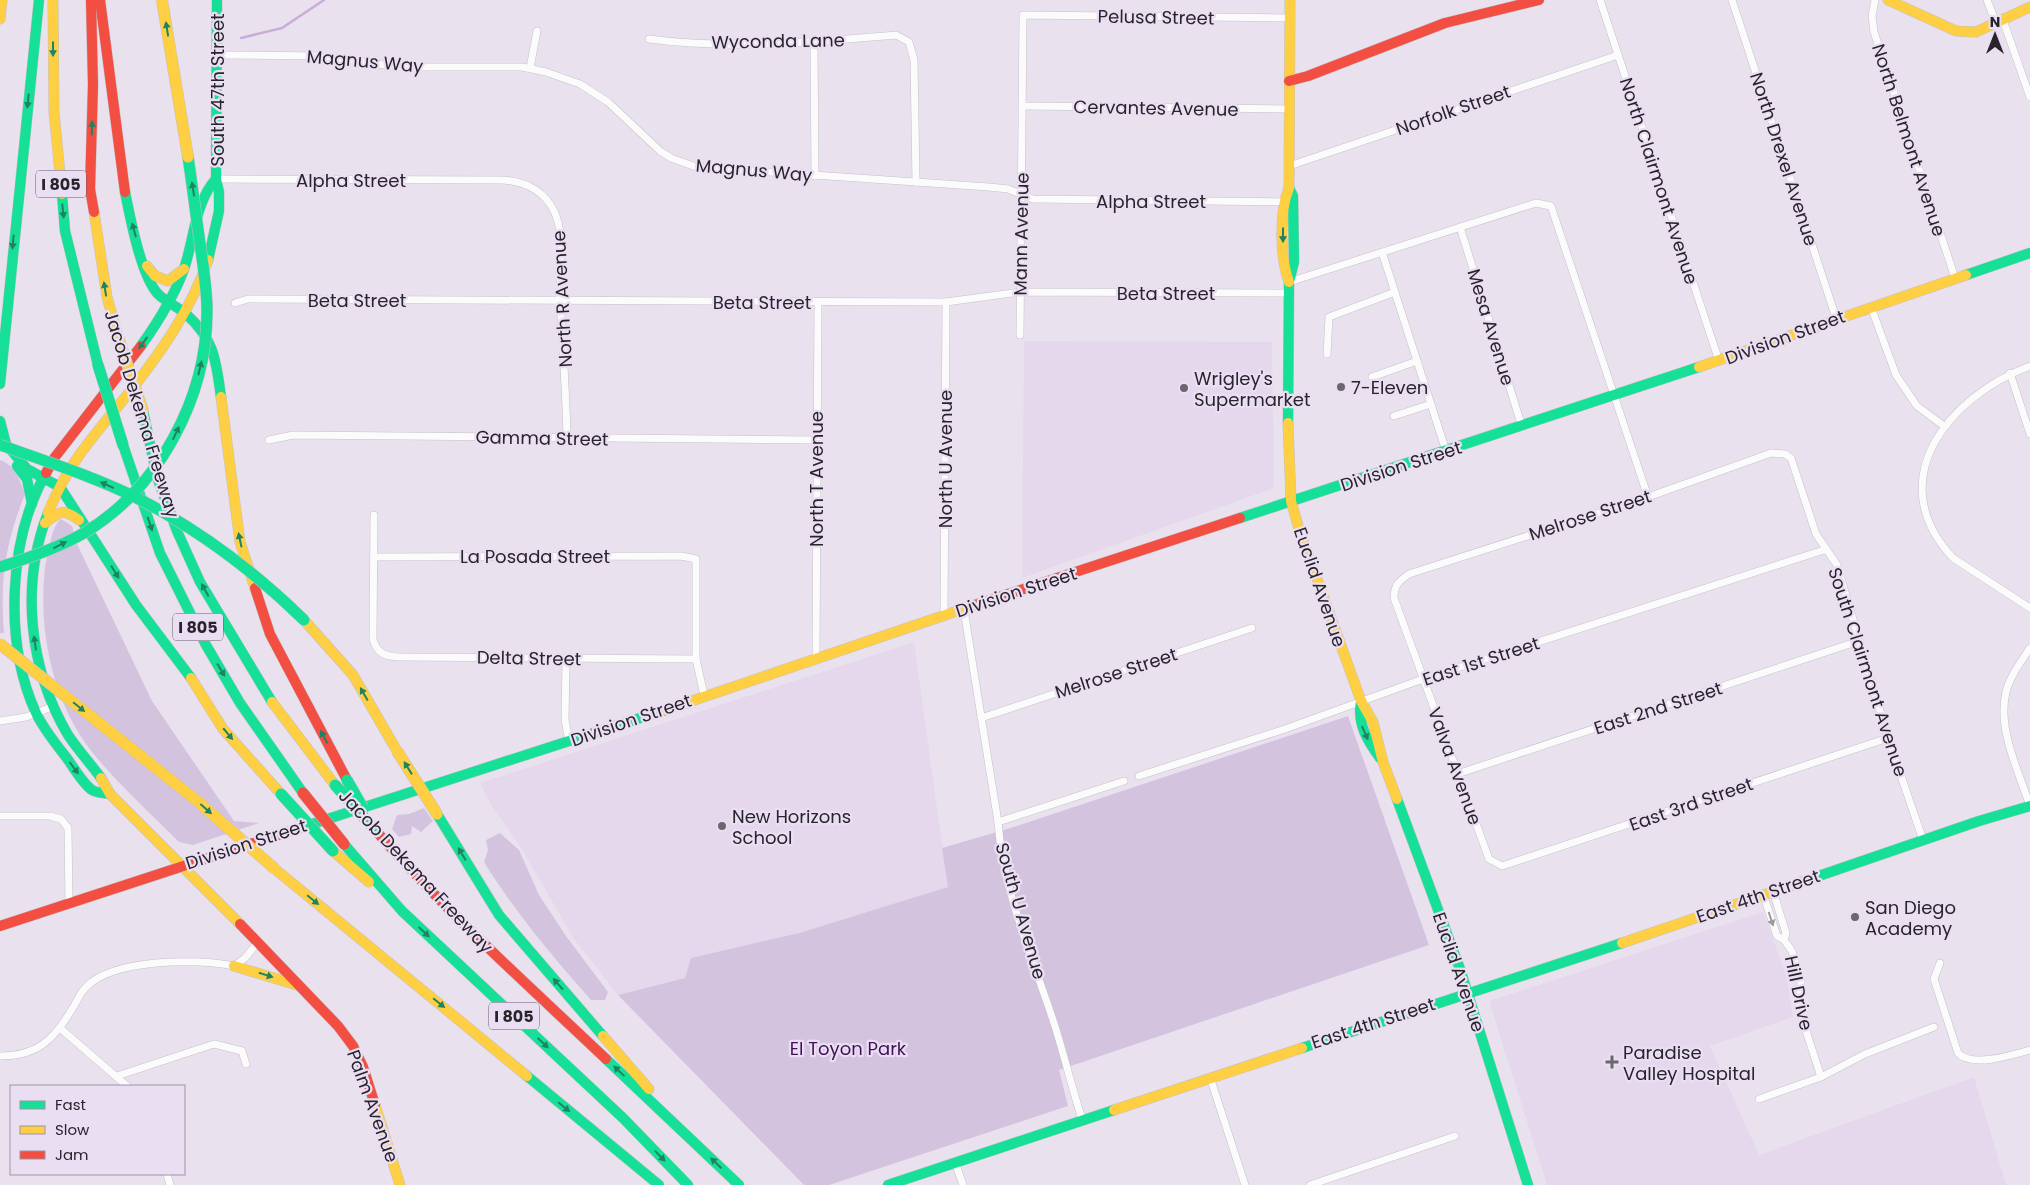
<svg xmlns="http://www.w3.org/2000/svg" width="2030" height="1185" font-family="Poppins,sans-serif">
<rect width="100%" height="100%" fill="#e9e2ee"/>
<g fill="#e5d8ec">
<polygon points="1024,341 1272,342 1274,488 1022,578"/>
<polygon points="914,642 948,887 799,933 691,958 685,978 618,995 574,939 520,846 491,805 480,783"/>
<polygon points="1763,912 1787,977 1793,1017 1710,1046 1759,1155 1974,1077 2006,1185 1547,1185 1489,1001"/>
</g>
<g fill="#d4c3de">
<path d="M0 460C15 465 20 480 25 494 5 544 0 580 4 633H0Z"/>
<path d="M61 519 72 526 77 544 152 701 234 821 259 823 193 845 179 842C150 813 118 784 92 752 52 701 38 631 45 568 47 558 52 524 61 519Z"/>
<polygon points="1348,716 1429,945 1059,1070 1068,1106 829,1185 804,1185 618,995 685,978 691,958 799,933 948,887 942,848 1014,827"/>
<polygon points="424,808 433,821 421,832 412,826 411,834 399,837 392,829 397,815 409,814"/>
<path d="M500 833 519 850 539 895 566 936 608 992 605 1000H591C552 956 515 912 484 862L488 850 486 840Z"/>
</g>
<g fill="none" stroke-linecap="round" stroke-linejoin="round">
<polyline stroke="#c9acd9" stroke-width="2.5" points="241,38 282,28 324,0"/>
<defs>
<g id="street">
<polyline points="1600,0 1719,361"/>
<polyline points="1732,0 1836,318"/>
<polyline points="1875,0 1872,16 1874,32 1955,278"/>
<polyline points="1987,0 1996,23"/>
<polyline points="2003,20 2030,97"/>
<path d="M649 39C731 50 814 42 896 35L909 42 914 60 916 182"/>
<polyline points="814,43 815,176"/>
<polyline points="217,55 324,56 398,67 522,67 546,72 580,84 608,102 660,151 671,158 696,167 989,187 1008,189 1033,199 1283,202"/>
<polyline points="530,68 537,31"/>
<polyline points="1023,106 1289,109"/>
<polyline points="1289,166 1618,55"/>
<path d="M216 179 501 180C524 181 543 189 554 211 566 235 559 274 560 301 563 347 566 392 567 438"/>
<polyline points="1460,227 1522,427"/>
<polyline points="1382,252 1446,451"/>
<polyline points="1289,282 1536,203 1551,206 1648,497"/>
<polyline points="235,303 248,299 946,302 1020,292 1289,293"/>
<polyline points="1871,307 1896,375 1917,406 1944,426"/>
<polyline points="1020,335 1023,15 1289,18"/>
<polyline points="1327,354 1329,317 1395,292"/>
<path d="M2030 366C1949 396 1880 480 1953 558L2030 608"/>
<polyline points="2010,373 2030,434"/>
<polyline points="1372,377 1417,361"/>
<polyline points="1394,416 1431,404"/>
<polyline points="269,440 293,435 816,440"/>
<path d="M374 515 373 639C377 654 386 657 401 657L696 659"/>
<polyline points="374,557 681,556 696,559 696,659 704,695"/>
<path d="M964 610 998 822C1003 889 1031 954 1052 1017 1063 1050 1071 1085 1082 1119"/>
<polyline points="944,616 946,302"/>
<path d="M2030 648C2021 662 2010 676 2006 692 1997 729 2019 772 2030 806"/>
<polyline points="816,657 818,302"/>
<polyline points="566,659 565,720 569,741"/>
<polyline points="981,718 1252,628"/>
<polyline points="0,721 26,717 54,706"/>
<path d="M1888 738 1502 866 1489 859 1394 598C1394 585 1399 581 1409 574L1648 497 1771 453 1785 454 1791 458 1816 534 1837 565 1888 738 1923 840"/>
<polyline points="1457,774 1859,641"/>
<polyline points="1139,776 1285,729 1423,679 1824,550"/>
<polyline points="0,816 50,816 61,819 68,828 69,903"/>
<polyline points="998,822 1124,781"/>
<polyline points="1773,891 1786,933 1784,940"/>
<polyline points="1763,894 1777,936 1784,940 1792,951 1801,981 1799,1009 1821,1077"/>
<path d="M1940 963 1934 979 1958 1053C1971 1068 2013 1055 2030 1050"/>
<polyline points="61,1029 127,1086"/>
<path d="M0 1056C37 1056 54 1040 72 1009 77 1002 80 993 86 987 113 959 197 958 234 966L245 958 258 942"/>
<polyline points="117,1076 214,1044 242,1051 246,1064"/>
<polyline points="1210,1077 1245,1185"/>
<polyline points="1759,1099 1821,1077 1865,1054 1934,1027"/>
<polyline points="955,1162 963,1185"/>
<polyline points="167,1174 170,1185"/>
<polyline points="1310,1185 1455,1136"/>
</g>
<g id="fast">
<path d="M125 192C130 217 141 276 158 294 166 302 178 307 186 314 215 340 216 361 221 397"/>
<polyline points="62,194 65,231 98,365"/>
<polyline points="208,260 219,211 219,192 216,179 217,0"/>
<polyline points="1966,275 2030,253"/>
<path d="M141 346C158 322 174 297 184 269 194 240 195 202 216 179"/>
<polyline points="0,384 39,0"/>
<polyline points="143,411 157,477 177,531 200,582 272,702"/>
<polyline points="0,421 6,444 27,469 60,487 136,605 191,678"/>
<polyline points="1288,423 1289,282 1294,262 1293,196 1289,188"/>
<polyline points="123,445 160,553 206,645 240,703 303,793"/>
<polyline points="17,466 27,479 32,504"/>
<path d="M46 473C8 540 4 643 36 713 43 728 55 743 66 757 73 766 82 783 92 790 96 793 105 793 110 794"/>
<path d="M48 513C20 585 29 669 68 735 78 750 90 763 101 778"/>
<polyline points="1240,518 1699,367"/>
<path d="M1361 701C1357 724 1367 740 1380 758"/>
<polyline points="1397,799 1460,969 1528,1185"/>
<polyline points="437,814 499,915 603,1036"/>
<polyline points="306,826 665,710"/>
<polyline points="344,844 402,911 623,1118 688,1185"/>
<polyline points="1810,879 1979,821 2030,806"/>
<polyline points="1302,1048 1622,943"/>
<polyline points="606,1059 739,1185"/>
<polyline points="527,1076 659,1185"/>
<polyline points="888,1185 1114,1110"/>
</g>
<g id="slow">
<polyline points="53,0 54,112 62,194"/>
<polyline points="1888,0 1956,31 1976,32 2030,7"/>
<polyline points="0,19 2,0"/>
<polyline points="94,212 107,297 118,337"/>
<polyline points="147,266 155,276 168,281 184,269"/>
<path d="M1289 282C1280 257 1279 212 1289 188L1290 0"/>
<polyline points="1699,367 1966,275"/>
<polyline points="221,397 240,542 255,588"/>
<polyline points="1288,423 1291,501 1299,529 1361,701 1373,722 1383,762 1397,799"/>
<path d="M48 513C69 461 94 436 128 394 161 352 191 310 208 260"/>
<path d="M45 523C61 511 62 508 79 520"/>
<polyline points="304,620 353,675 397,751"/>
<polyline points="191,678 223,729 281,794"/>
<polyline points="272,702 335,785"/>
<polyline points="665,710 975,605"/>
<polyline points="101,778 110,794 240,924"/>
<polyline points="333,851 369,882"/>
<polyline points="275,869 527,1076"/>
<polyline points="1622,943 1810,879"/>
<polyline points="234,966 297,985"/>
<polyline points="603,1036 649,1089"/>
<polyline points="375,1105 400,1185"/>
<polyline points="1114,1110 1302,1048"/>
</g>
<g id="jam">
<polyline points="91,0 93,85 90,189 94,212"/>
<polyline points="100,0 125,192"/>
<polyline points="1289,81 1308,76 1445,23 1539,0"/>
<polyline points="46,473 55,457 141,346"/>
<polyline points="255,588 270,634 347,780"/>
<polyline points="975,605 1240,518"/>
<path d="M377 832C447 913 528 985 606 1059"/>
<polyline points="240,924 338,1026 353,1046 363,1067 375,1105"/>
<polyline points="0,926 306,826"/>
</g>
</defs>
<use href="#street" stroke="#c5c0c9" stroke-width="8"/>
<use href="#fast" stroke="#c5c0c9" stroke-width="11"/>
<use href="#slow" stroke="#c5c0c9" stroke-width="11"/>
<use href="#jam" stroke="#c5c0c9" stroke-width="11"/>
<use href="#street" stroke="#fcfbfc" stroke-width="7"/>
<use href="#fast" stroke="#16e098" stroke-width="10"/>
<use href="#slow" stroke="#ffcf43" stroke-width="10"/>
<use href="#jam" stroke="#f24e42" stroke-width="10"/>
<defs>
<g id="fast-bridge">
<polyline points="98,365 123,445"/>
<path d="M0 445C45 461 92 476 135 497 198 529 254 571 304 620"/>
<path d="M0 567C29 558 58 548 84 533 159 488 207 398 207 311 207 285 202 261 199 236 195 209 192 183 188 157"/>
<polyline points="347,780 363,808"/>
<polyline points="335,785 377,832"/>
<polyline points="281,794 333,851"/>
</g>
<g id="slow-bridge">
<polyline points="162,0 188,157"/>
<polyline points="118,337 143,411"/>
<polyline points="0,644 196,800 275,869"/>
<polyline points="397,751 437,814"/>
</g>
<polyline id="jam-bridge" points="303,793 344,844"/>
</defs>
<use href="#fast-bridge" stroke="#c5c0c9" stroke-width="12" stroke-linecap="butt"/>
<use href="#slow-bridge" stroke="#c5c0c9" stroke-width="12" stroke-linecap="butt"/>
<use href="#jam-bridge" stroke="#c5c0c9" stroke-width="12" stroke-linecap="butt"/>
<use href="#fast-bridge" stroke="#16e098" stroke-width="11"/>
<use href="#slow-bridge" stroke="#ffcf43" stroke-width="11"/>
<use href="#jam-bridge" stroke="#f24e42" stroke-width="11"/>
</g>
<defs><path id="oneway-solid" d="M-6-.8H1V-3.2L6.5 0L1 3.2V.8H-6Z" transform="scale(1.25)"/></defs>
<g fill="#1f8262">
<use href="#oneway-solid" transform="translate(167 29) rotate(-99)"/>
<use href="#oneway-solid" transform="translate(53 49) rotate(90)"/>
<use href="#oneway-solid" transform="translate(28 101) rotate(96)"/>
<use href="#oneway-solid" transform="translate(92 128) rotate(-88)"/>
<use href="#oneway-solid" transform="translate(193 189) rotate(-99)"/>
<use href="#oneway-solid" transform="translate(63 211) rotate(84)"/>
<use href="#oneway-solid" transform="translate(134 230) rotate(-105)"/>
<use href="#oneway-solid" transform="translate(1283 235) rotate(90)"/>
<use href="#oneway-solid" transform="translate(13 242) rotate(96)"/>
<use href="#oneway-solid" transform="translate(105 289) rotate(-99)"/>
<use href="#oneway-solid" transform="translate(143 343) rotate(126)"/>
<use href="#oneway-solid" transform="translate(200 368) rotate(-77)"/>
<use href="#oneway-solid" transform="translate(176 433) rotate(-65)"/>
<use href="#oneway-solid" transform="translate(107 485) rotate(-156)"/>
<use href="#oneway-solid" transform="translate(150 524) rotate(71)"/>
<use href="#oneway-solid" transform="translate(240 540) rotate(-102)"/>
<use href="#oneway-solid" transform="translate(60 545) rotate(-27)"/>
<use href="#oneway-solid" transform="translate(115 572) rotate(58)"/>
<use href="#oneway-solid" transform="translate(205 590) rotate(-119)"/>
<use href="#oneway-solid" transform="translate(35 643) rotate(-98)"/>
<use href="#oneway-solid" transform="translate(221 670) rotate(59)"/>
<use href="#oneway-solid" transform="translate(364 694) rotate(-120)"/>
<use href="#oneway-solid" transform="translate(79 707) rotate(39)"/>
<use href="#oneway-solid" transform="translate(1365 733) rotate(66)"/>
<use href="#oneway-solid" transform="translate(228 734) rotate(50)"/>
<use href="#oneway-solid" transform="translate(324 737) rotate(-118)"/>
<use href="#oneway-solid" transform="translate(74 768) rotate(53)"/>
<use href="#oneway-solid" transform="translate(408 768) rotate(-122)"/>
<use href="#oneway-solid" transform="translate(206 809) rotate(41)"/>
<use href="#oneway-solid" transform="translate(462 854) rotate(-121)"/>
<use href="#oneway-solid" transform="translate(313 900) rotate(39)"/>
<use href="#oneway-solid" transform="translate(424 932) rotate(43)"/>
<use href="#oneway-solid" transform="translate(266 975) rotate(17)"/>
<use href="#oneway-solid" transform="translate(558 984) rotate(-131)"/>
<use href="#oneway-solid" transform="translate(439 1003) rotate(39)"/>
<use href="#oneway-solid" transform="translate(543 1043) rotate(43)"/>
<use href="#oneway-solid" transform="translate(619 1071) rotate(-137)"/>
<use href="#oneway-solid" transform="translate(564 1107) rotate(39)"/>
<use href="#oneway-solid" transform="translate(660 1156) rotate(46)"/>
<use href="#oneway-solid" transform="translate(716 1163) rotate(-136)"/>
</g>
<use fill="#9d9a9e" href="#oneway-solid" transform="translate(1771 919) rotate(72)"/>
<g fill="#6c666f" stroke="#eadef2" stroke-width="2">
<circle cx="1341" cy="387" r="5"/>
<circle cx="1184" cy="388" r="5"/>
<circle cx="722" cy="826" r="5"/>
<circle cx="1855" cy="917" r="5"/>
<path d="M1609.5 1054.5h5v5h5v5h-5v5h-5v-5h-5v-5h5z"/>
</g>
<g text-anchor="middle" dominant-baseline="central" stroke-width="4.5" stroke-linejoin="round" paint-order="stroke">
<g fill="#eadef2" stroke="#625c67" stroke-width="1">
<rect x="36" y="170.5" width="50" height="27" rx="4"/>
<rect x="173" y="613.5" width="50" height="27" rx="4"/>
<rect x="489" y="1002.5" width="50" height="27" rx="4"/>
</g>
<g font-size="16" font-weight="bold" fill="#28242b">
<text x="61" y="184">I 805</text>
<text x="198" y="627">I 805</text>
<text x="514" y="1016">I 805</text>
</g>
<g font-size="18" fill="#28242b" stroke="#eadef2">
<text transform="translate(1156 17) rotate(1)">Pelusa Street</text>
<text transform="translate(778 41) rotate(-1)">Wyconda Lane</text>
<text transform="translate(365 61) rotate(5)">Magnus Way</text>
<text transform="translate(217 90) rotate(-90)">South 47th Street</text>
<text transform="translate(1156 108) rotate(1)">Cervantes Avenue</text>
<text transform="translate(1453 110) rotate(-19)">Norfolk Street</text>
<text transform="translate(1909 140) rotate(72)">North Belmont Avenue</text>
<text transform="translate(1784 159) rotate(72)">North Drexel Avenue</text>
<text transform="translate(754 170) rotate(5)">Magnus Way</text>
<text x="351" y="180">Alpha Street</text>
<text transform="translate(1659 181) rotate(72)">North Clairmont Avenue</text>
<text x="1151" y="201">Alpha Street</text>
<text transform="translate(1021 234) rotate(-89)">Mann Avenue</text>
<text x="1166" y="293">Beta Street</text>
<text transform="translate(562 299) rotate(-93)">North R Avenue</text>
<text x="357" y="300">Beta Street</text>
<text x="762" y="302">Beta Street</text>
<text transform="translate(1491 327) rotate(73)">Mesa Avenue</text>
<text transform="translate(1785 337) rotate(-20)">Division Street</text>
<text transform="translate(142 414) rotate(73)">Jacob Dekema Freeway</text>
<text transform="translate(542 438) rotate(1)">Gamma Street</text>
<text transform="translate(945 459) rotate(-90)">North U Avenue</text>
<text transform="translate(1401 466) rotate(-18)">Division Street</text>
<text transform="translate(816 479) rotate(-90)">North T Avenue</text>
<text transform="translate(1590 515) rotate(-18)">Melrose Street</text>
<text x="535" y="556">La Posada Street</text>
<text transform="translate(1320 587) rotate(71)">Euclid Avenue</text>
<text transform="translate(1016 592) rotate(-18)">Division Street</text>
<text transform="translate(529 658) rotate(1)">Delta Street</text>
<text transform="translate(1481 661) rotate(-18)">East 1st Street</text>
<text transform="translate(1868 672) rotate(72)">South Clairmont Avenue</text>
<text transform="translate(1116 673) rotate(-18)">Melrose Street</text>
<text transform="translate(1658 708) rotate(-18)">East 2nd Street</text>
<text transform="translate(631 720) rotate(-19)">Division Street</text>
<text transform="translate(1455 766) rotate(70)">Valva Avenue</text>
<text transform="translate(1691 804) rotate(-19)">East 3rd Street</text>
<text transform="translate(246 844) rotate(-18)">Division Street</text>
<text transform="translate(416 871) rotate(47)">Jacob Dekema Freeway</text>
<text transform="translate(1758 896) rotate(-19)">East 4th Street</text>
<text transform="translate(1021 911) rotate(74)">South U Avenue</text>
<text transform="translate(1459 972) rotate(71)">Euclid Avenue</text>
<text transform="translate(1799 993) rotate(78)">Hill Drive</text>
<text transform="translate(1373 1023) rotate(-18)">East 4th Street</text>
<text transform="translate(373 1106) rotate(70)">Palm Avenue</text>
</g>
<g font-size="18" fill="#28242b" stroke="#eadef2" text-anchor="start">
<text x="1194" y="378">Wrigley's<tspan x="1194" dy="21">Supermarket</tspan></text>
<text x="1351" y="387">7-Eleven</text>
<text x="732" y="816">New Horizons<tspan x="732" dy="21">School</tspan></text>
<text x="1865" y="907">San Diego<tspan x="1865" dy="21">Academy</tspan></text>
<text x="1623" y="1052">Paradise<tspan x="1623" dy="21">Valley Hospital</tspan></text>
</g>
<g font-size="18" fill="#411057" stroke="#eadef2">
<text x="848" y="1048">El Toyon Park</text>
</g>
</g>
<rect x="10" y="1085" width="175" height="90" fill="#eadef2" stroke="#9c94a2"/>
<rect x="20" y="1101" width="25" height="8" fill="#16e098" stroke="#9c94a2"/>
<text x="55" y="1110" font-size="15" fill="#28242b">Fast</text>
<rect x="20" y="1126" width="25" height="8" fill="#ffcf43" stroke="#9c94a2"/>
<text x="55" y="1135" font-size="15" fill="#28242b">Slow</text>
<rect x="20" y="1151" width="25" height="8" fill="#f24e42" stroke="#9c94a2"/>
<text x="55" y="1160" font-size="15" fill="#28242b">Jam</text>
<g transform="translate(1995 35)" stroke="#eadef2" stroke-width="4" paint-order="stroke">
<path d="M0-4L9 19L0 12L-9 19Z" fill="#28242b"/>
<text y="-8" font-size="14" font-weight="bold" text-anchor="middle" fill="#28242b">N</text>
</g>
</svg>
